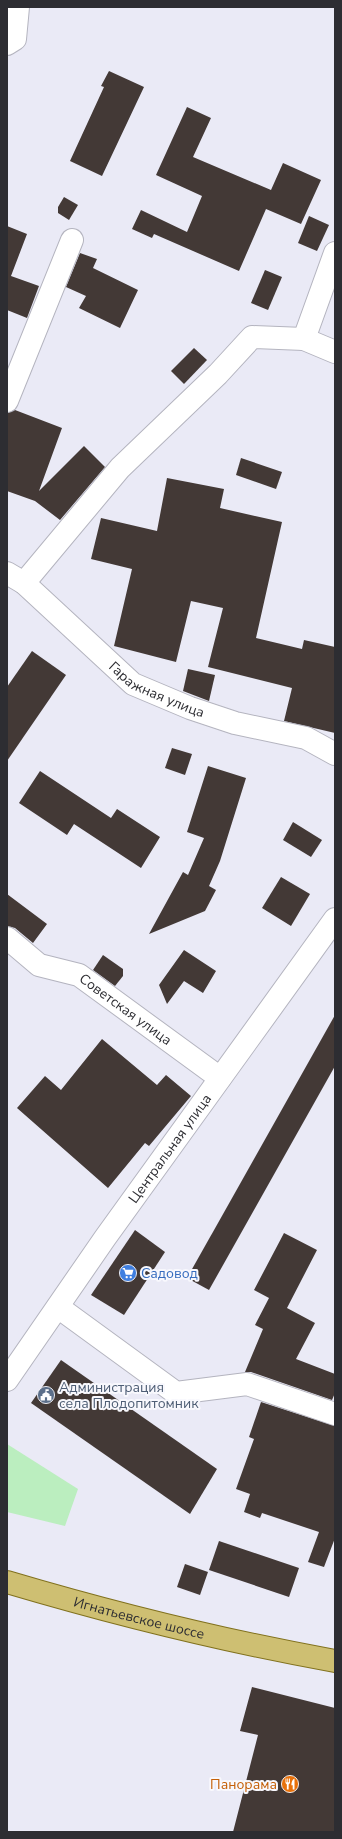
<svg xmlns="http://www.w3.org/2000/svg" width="342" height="1839" font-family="'Nunito Sans',sans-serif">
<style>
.green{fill:#bbeebf}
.building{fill:#433936}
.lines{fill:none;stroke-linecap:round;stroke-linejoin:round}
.minor-casing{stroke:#b4b4bf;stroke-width:24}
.major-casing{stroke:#81711e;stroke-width:24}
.minor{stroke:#fff;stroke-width:22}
.major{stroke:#cebf72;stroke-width:22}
.labels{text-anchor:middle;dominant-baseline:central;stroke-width:4;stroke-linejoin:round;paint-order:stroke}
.street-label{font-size:14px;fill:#2d2d32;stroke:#f8f8fd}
.shop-label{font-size:14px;fill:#366cbe;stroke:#f8f8fd;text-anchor:start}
.service-label{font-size:14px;fill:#4e5e75;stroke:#f8f8fd;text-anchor:start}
.food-label{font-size:14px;fill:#c56008;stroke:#f8f8fd;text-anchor:end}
</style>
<rect width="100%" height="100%" fill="#eaeaf6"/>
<polygon class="green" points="7,1444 78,1489 65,1526 7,1512"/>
<g class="building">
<polygon points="109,71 144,87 102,176 70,161 104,87 101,86"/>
<polygon points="187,107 211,118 193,157 271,190 283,163 321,180 301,224 266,209 239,271 154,234 152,238 132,229 141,210 187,232 202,196 156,175"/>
<polygon points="64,197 78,205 69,220 58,213 58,207"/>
<polygon points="309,216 329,225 317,251 298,243"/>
<polygon points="7,226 27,234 11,276 39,286 27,318 7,310"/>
<polygon points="80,253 97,259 93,268 138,290 120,328 79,308 86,296 66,287"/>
<polygon points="265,270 282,277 268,310 251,303"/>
<polygon points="194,348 207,360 184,384 171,371"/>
<polygon points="15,410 62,428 39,491 84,446 105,467 60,520 35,501 7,491 7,413"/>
<polygon points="241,458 282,472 276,489 236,475"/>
<polygon points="167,478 224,489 220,508 282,522 256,638 302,649 304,640 335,647 335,733 284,721 292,688 208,667 223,608 191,601 176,662 114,646 132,569 91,559 101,518 157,531"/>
<polygon points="32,651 66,675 7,761 7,687"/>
<polygon points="188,669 215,675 209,701 183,691"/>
<polygon points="172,748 192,754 185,775 165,768"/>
<polygon points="208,766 246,778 220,861 209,886 216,890 205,911 149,934 183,872 188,875 204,838 187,832"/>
<polygon points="40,771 111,818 117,809 160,837 141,868 74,824 67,835 19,803"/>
<polygon points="293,822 322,840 311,857 283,840"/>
<polygon points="281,877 310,894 291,926 262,908"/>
<polygon points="7,894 47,924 33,943 15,928 7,926"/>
<polygon points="184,950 216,971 203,993 184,981 167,1004 159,985"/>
<polygon points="103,955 123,969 123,976 115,986 93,970"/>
<polygon points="335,1015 335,1066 209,1290 187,1278"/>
<polygon points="102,1039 157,1085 166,1075 191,1096 149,1146 145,1143 108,1188 17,1108 45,1076 61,1090"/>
<polygon points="135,1230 165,1252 124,1315 91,1295"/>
<polygon points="284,1233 317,1250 287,1308 315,1323 296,1359 335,1374 335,1393 332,1400 251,1372 245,1372 263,1329 255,1325 269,1298 254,1290"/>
<polygon points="61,1360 217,1469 190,1514 31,1403"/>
<polygon points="261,1402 335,1426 335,1538 324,1567 308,1562 319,1532 262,1513 260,1518 244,1512 250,1494 236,1489 254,1439 249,1437"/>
<polygon points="219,1541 299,1568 289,1597 209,1570"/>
<polygon points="185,1564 208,1572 200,1595 177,1587"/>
<polygon points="252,1687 335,1708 335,1832 233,1832 258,1735 240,1731"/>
</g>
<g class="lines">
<g class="minor-casing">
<g id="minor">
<polyline points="7,44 15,39 18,7"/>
<polyline points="304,339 335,352"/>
<polyline points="7,401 72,240"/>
<path id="s1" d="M 7,573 L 24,583 L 133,684 L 190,708 L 235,723 L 306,738 L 335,754"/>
<polyline points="24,583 120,468 218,374 252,337 304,339 335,253"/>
<path id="s2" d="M 7,938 L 39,965 L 79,975 L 220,1078"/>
<polyline points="58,1307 176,1393 247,1384 335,1414"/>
<path id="s3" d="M 7,1380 L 105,1238 L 335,919"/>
</g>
</g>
<g class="major-casing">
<g id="major">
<path id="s4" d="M 7,1582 C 115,1614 224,1641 335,1661"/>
</g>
</g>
<use href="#minor" class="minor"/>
<use href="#major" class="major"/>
</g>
<defs>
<g id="supermarket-disc" transform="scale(0.9)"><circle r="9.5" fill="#3f7fe0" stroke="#f8f8fd"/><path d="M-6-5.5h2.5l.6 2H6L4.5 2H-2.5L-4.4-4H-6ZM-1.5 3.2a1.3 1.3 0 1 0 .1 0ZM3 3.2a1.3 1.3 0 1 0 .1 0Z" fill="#fff"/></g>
<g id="civic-disc" transform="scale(0.9)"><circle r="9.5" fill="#5c6f8a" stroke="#f8f8fd"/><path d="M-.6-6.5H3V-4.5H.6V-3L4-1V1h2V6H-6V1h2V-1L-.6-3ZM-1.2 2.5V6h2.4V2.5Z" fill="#fff"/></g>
<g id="restaurant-disc" transform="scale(0.9)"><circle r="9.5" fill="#e8710a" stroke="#f8f8fd"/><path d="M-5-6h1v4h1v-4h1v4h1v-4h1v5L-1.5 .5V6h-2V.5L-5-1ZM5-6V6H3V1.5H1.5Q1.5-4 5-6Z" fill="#fff"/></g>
</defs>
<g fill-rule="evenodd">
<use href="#supermarket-disc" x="128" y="1273"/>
<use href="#civic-disc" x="46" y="1395"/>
<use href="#restaurant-disc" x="290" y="1784"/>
</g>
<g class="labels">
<g class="street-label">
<text stroke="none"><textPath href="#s1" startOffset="192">Гаражная улица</textPath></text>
<text stroke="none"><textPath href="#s2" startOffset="141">Советская улица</textPath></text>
<text stroke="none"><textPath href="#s3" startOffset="283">Центральная улица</textPath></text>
<text stroke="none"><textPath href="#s4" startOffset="137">Игнатьевское шоссе</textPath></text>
</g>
<g class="shop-label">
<text x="141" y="1273">Садовод</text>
</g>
<g class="service-label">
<text x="59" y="1387">Администрация<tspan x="59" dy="16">села Плодопитомник</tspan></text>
</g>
<g class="food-label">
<text x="277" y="1784">Панорама</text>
</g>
</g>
<rect width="342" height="1839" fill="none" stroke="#2d2d32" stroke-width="16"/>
</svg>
